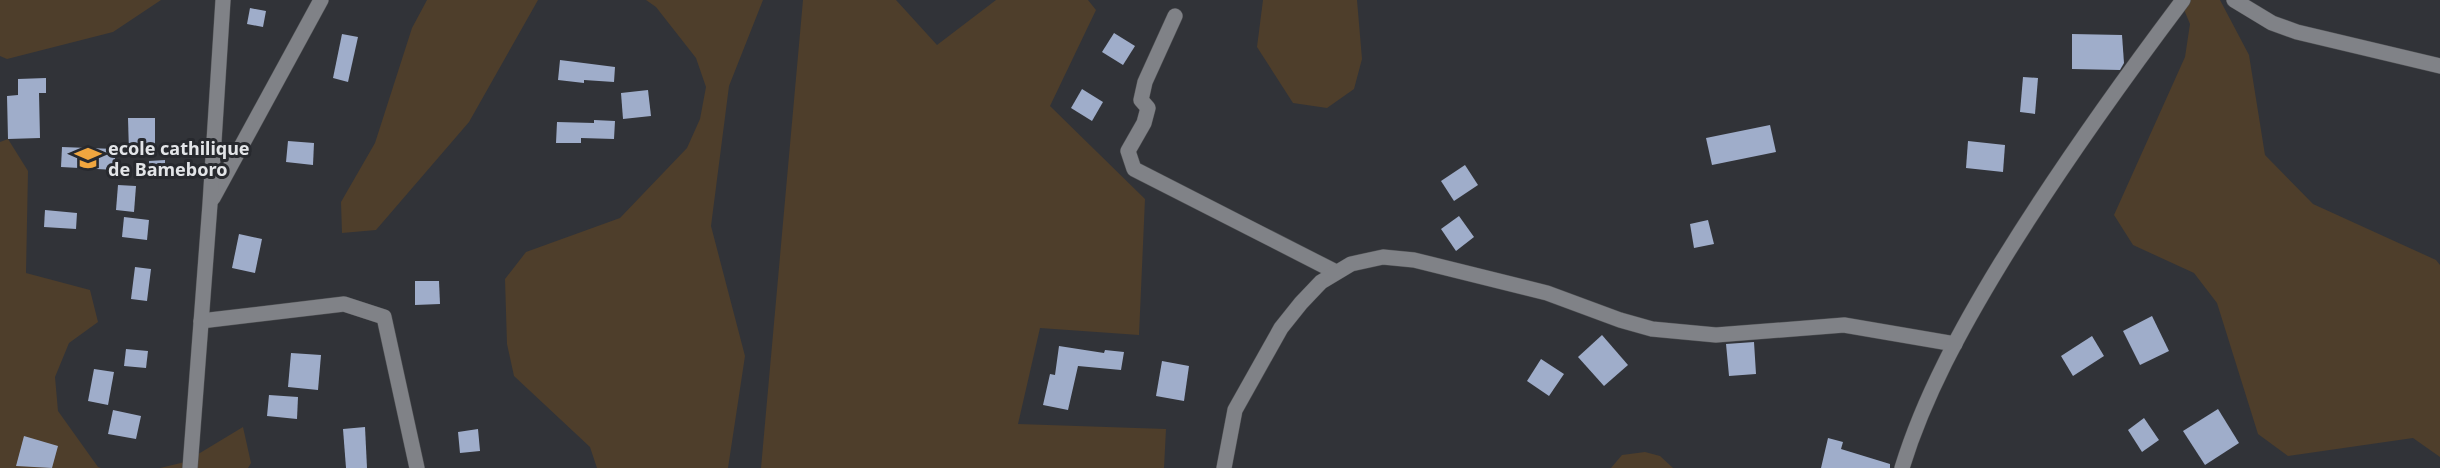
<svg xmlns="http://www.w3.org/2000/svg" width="2440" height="468" font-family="'Noto Sans',sans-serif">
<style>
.green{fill:#4e3e2b}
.building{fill:#9fadca}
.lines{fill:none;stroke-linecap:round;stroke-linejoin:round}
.minor-casing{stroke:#4e5053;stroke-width:16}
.minor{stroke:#808287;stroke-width:15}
.labels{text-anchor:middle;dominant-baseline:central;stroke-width:6;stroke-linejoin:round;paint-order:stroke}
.poi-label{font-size:18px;font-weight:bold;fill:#e3e5e8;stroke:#27292e;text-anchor:start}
</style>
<rect width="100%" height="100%" fill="#313338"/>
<g class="green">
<polygon points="0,0 161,0 113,32 7,59 0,56"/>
<polygon points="427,0 538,0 469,122 376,230 342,233 341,202 375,143 412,28"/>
<polygon points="646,0 763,0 729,86 711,226 745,356 728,468 597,468 590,447 514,376 507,344 505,279 526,252 620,218 687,148 700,119 706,87 696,58 656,7"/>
<polygon points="803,0 896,0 937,45 996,0 1088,0 1096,10 1050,106 1145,199 1139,335 1040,328 1018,424 1166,429 1164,468 761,468"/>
<polygon points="1263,0 1357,0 1362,59 1354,89 1327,108 1293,103 1257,47"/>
<polygon points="2180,0 2220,0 2249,55 2265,155 2313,204 2436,260 2440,265 2440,457 2413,438 2288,456 2258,434 2217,303 2194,273 2133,245 2114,215 2185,57 2190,24"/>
<polygon points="8,139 28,171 26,273 90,290 98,322 69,343 55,377 58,411 98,467 101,468 0,468 0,142"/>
<polygon points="243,427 251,463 248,468 160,468 185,462"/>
<polygon points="1645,452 1660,456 1673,468 1611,468 1622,455"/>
</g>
<g class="building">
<polygon points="250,8 266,11 263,27 247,24"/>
<polygon points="1114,33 1135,46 1123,65 1102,52"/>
<polygon points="342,34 358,37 348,82 333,78"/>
<polygon points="2072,34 2122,35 2124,63 2120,70 2072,69"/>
<polygon points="560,60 615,67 614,82 584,80 584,83 558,80"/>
<polygon points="2023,77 2038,78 2035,114 2020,112"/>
<polygon points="46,78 46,93 39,93 40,138 8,139 7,96 18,95 18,79"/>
<polygon points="1082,89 1103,102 1092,121 1071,108"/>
<polygon points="648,90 651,116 623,119 621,93"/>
<polygon points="128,118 155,118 155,153 129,153"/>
<polygon points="594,120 615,121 614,139 581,138 581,143 556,143 557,122 594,123"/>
<polygon points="1770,125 1776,152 1712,165 1706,138"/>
<polygon points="288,141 314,143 313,165 286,162"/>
<polygon points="1968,141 2005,145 2003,172 1966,168"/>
<polygon points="62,147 115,149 115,170 61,167"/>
<polygon points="165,160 165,175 149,176 149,161"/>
<polygon points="1465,165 1478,185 1454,201 1441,181"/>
<polygon points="118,185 136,186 134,212 116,210"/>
<polygon points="45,210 77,213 76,229 44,227"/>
<polygon points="1459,216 1474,237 1456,251 1441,229"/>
<polygon points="124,217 149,220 147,240 122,237"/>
<polygon points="1708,220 1714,244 1694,248 1690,224"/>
<polygon points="239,234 262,239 255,273 232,268"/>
<polygon points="135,267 151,269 147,301 131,299"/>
<polygon points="415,281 439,281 440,304 415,305"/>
<polygon points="2152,316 2169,351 2140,365 2123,331"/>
<polygon points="1602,335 1628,365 1604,386 1578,357"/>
<polygon points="2092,336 2104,356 2073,376 2061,356"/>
<polygon points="1754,342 1756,374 1729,376 1726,344"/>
<polygon points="1059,346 1104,353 1105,350 1124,352 1121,370 1078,366 1068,410 1043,405 1050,374 1055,375"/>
<polygon points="126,349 148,351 146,368 124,366"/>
<polygon points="291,353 321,355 318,390 288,387"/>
<polygon points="1541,359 1564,374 1549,396 1527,381"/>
<polygon points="1162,361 1189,366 1184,401 1156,396"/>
<polygon points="94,369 114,372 108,405 88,401"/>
<polygon points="269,395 298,397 297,419 267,416"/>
<polygon points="2218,409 2239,443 2205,465 2183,431"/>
<polygon points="113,410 141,416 136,439 108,434"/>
<polygon points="2144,418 2159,440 2142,452 2128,430"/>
<polygon points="365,427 367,468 346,468 343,429"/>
<polygon points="478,429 480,451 460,453 458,432"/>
<polygon points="24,436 58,446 52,468 16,466"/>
<polygon points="1828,438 1843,442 1841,449 1890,464 1890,468 1821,468"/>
</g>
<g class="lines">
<g class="minor-casing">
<g id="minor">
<polyline points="2234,0 2272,23 2297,32 2440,66"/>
<polyline points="1175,16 1145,82 1141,100 1148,108 1144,123 1128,151 1134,169 1336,272"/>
<polyline points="213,198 321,0"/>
<polyline points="201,321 344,304 384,317 417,468"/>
<polyline points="190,468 210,204 223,0"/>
<polyline points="1224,468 1235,410 1281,328 1301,303 1321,282 1351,264 1383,257 1414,260 1547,293 1620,320 1652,329 1716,335 1844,325 1955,344"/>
<path d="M 1902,468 C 1924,396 1962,327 2001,263 C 2057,172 2119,85 2183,0"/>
</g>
</g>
<use href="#minor" class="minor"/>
</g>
<defs>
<g id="school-bare" transform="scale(2.07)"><path d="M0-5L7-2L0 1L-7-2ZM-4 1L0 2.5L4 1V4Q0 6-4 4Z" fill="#f0a63f" stroke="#27292e" stroke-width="2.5" paint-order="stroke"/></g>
</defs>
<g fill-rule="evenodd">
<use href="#school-bare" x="88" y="158"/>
</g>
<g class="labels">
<g class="poi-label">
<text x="108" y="148">ecole cathilique<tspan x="108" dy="21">de Bameboro</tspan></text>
</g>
</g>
</svg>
